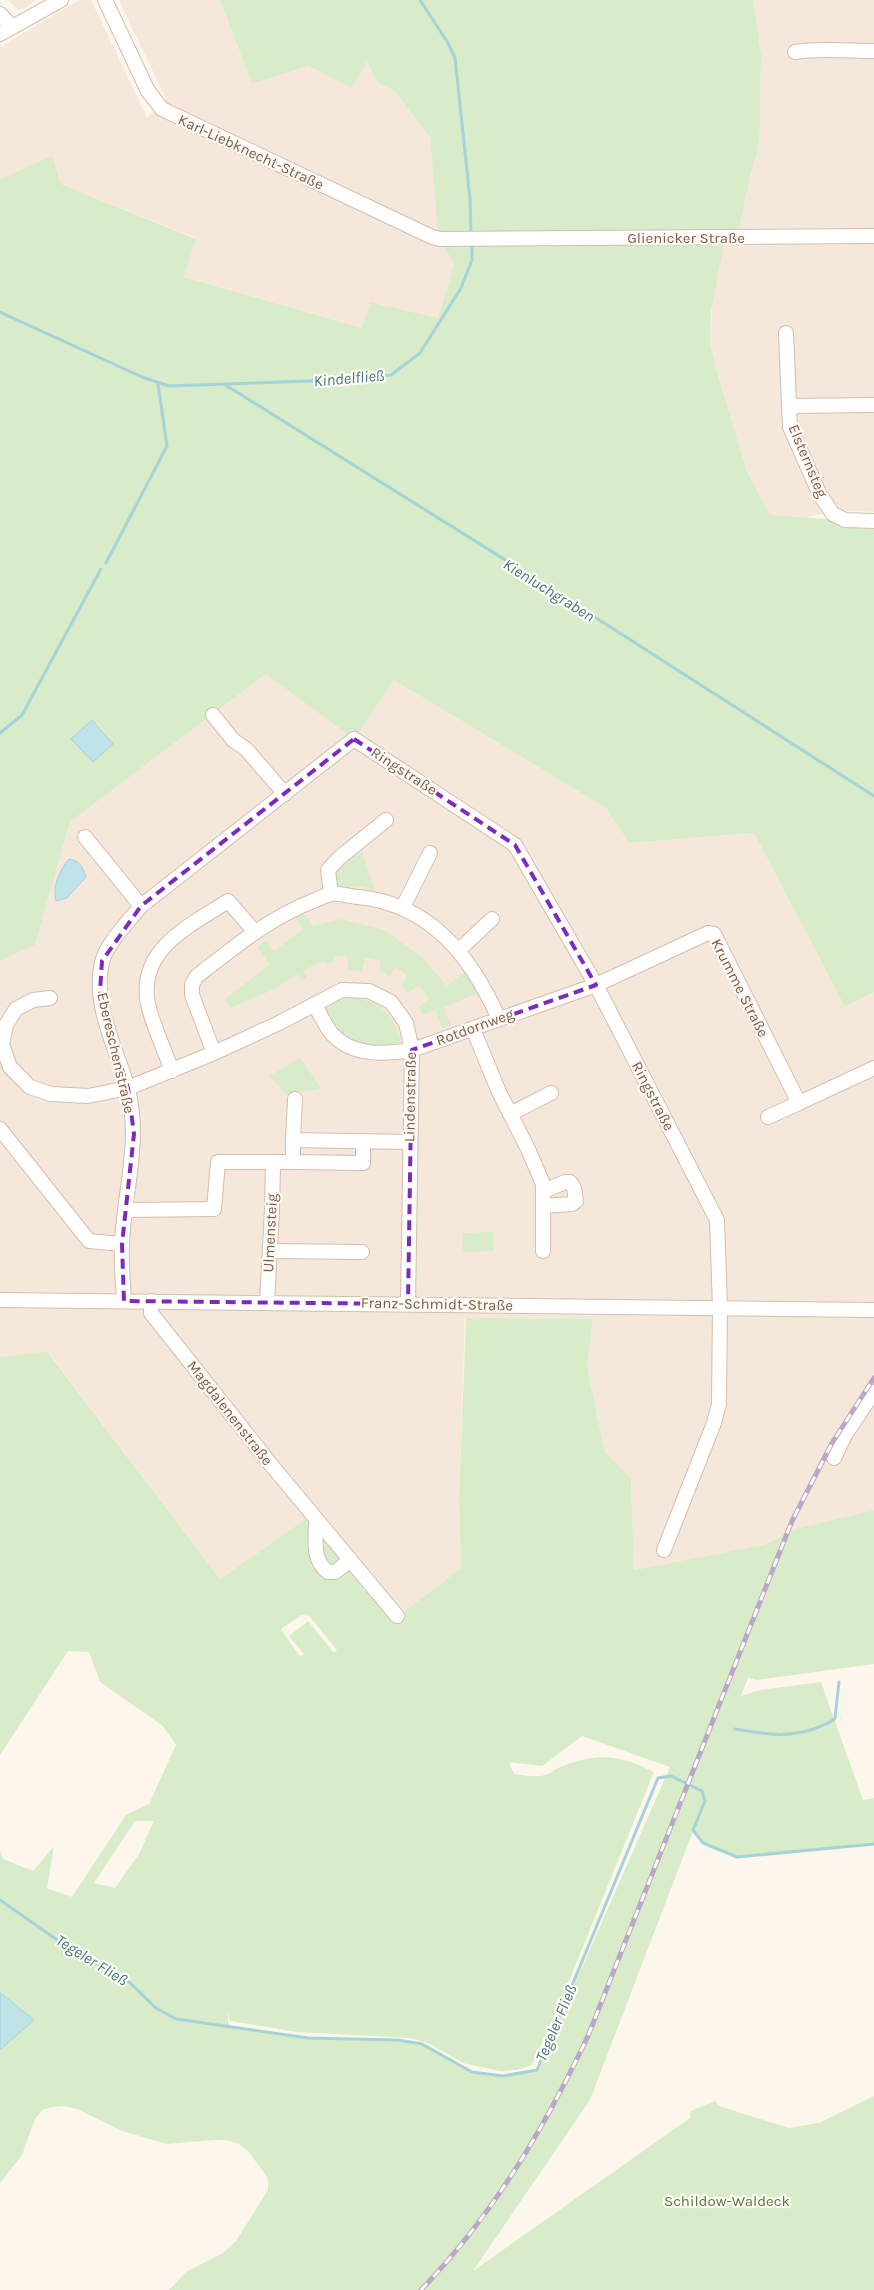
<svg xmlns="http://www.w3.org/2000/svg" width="874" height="2290" font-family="Karla,sans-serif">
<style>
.residential{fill:#f5e8da}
.green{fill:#d8ecc9;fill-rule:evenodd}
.water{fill:#bfe3e8;stroke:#a5d3da}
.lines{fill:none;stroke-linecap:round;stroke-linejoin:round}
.stream{stroke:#a5d3da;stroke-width:3}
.minor-casing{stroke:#d1beb0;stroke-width:16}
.minor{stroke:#fff;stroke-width:14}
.rail-casing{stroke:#b9a8c9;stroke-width:5}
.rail{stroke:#fffaf3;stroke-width:3;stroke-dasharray:9;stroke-linecap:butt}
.marked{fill:none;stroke:#7b2cbf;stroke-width:4;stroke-dasharray:10 6;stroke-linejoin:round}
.labels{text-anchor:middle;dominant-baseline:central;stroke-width:4.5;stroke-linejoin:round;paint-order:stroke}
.street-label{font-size:15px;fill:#7a5c4d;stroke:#fffaf3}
.park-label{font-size:15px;fill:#537a41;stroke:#fffaf3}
.water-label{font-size:16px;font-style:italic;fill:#437c86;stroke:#fffaf3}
</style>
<rect width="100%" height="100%" fill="#fdf6ec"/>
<g class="residential">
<polygon points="8,0 37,0 19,11"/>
<polygon points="79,0 91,0 147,118 166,99 119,0 220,0 252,84 308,66 351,87 367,62 378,83 395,91 430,138 438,236 454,264 438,318 370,302 363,328 184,277 196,238 61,184 52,157 0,179 0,47"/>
<polygon points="753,0 874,0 874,512 835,510 805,518 770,515 747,471 716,369 710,342 713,295 725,237 750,176 758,149 760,130 761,53"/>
<polygon points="266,674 354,738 394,680 606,808 629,843 754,833 845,1007 874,992 874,1510 799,1528 766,1544 634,1570 631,1478 605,1452 587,1367 593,1319 465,1318 459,1498 461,1568 395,1620 310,1516 220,1579 48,1351 0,1357 0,961 35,945 70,822"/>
</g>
<g class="green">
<polygon points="220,0 753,0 761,53 760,130 758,149 750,176 737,237 725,237 711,313 710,342 716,369 747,471 770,515 827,519 845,524 874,526 874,992 845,1007 754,833 629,843 606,808 394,680 354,739 266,674 70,822 35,945 0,961 0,179 52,156 61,184 196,239 184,277 362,328 370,302 438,318 454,264 438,236 430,138 395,91 378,83 367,62 352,88 308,66 252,84"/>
<polygon points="362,851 375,890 363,887 337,888 333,874"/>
<polygon points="303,911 305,918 309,918 312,926 341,919 384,930 422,957 447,986 469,968 485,990 444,1007 451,1025 442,1028 436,1010 422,1015 419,1007 429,999 419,985 408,993 402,985 407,975 395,967 390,976 379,970 380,961 365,958 362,971 349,970 347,955 334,957 334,962 326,964 324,961 304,970 307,977 302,981 297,974 275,989 230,1008 225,999 270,964 257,947 266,941 274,951 303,929 294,916"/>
<path d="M 344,998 C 379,998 393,1012 402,1046 C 356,1046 347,1048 324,1006 Z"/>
<polygon points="300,1058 321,1088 287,1095 269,1076"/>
<polygon points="493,1232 494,1251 463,1252 463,1233"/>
<path d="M 466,1318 L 593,1319 L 587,1367 L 605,1452 L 631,1478 L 634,1570 L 766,1544 L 799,1528 L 874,1510 L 874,1664 L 757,1680 L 748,1678 L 741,1696 L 760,1690 L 821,1682 L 863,1800 L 874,1798 L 874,1844 L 737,1857 L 703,1843 L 693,1831 L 590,2100 L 473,2271 L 690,2118 L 691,2111 L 715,2101 L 719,2106 L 789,2128 L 819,2123 L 874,2096 L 874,2290 L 169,2290 L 186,2272 L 223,2253 L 236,2241 L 268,2190 L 268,2178 L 248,2151 L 239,2144 L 227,2140 L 214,2140 L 167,2144 L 122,2131 L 77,2109 L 64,2106 L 52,2107 L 42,2110 L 35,2119 L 22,2155 L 0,2183 L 0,2050 L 34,2020 L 0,1991 L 0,1850 L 3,1859 L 33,1871 L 54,1846 L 47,1888 L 72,1897 L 126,1815 L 149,1804 L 176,1745 L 163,1726 L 100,1682 L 89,1652 L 68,1651 L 0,1755 L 0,1357 L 47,1351 L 220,1579 L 310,1516 C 311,1534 318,1570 337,1578 L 352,1569 L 395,1619 L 461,1568 L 459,1498 ZM 302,1615 L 309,1616 L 337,1650 L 334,1653 L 308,1621 L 289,1636 L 304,1654 L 300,1657 L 281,1629 ZM 582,1736 L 670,1767 L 537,2070 L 503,2076 L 472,2072 L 422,2044 L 398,2040 L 308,2038 L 229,2026 L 227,2011 L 230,2021 L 297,2032 L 410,2038 L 430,2044 L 463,2063 L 500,2071 L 517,2070 L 532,2065 L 562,1998 L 654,1772 C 619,1754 595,1752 558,1768 C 554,1770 550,1774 545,1775 C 536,1778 523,1775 514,1774 L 509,1762 L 542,1766 ZM 135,1821 L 154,1821 L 139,1854 L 115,1888 L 94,1883 Z"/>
<path d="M 321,1531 C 329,1540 344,1553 340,1566 L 324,1565 Z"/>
</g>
<g class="water">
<polygon points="92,720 113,744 93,762 71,739"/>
<path d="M 69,859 C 81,861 82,867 86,877 L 67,898 L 56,901 C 52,887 60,869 69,859 Z"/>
<polygon points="0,1992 34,2020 0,2050"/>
</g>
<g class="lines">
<g class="stream">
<polyline points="420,0 448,43 455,58 470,199 471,234"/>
<polyline points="0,312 142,377 169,386 365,379 391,375 420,353 461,288 472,260 472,243"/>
<polyline points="224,384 523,571 874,796"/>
<polyline points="106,563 167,446 158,384"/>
<polyline points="0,733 22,715 101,569"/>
<path d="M 735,1729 C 766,1734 788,1739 819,1727 C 825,1724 831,1723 835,1718 L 839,1682"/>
<polyline points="0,1900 73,1951 129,1982 156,2008 176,2019 308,2038 398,2040 422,2044 472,2072 503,2076 537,2070 658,1778 671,1776 702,1791 705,1801 693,1830 703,1843 737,1857 874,1844"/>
</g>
<g class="minor-casing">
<g id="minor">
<polyline points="105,0 148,91 162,109 432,237 440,239 874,236"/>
<polyline points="0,14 12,27"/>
<polyline points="0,34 61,0"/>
<path d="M 795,52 C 818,48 850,51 874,51"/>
<polyline points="786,333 790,427 820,495 833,514 845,520 874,521"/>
<polyline points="789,406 874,405"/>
<polyline points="213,715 233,740 246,749 285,794"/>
<polyline points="85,837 141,906"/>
<polyline points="331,894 328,870 339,858 386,820"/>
<polyline points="403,907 430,853"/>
<polyline points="458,951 492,919"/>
<polyline points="50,998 33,1000 16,1009 6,1025 2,1044 10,1067 30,1087 51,1094 88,1096 128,1088 214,1053 279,1023 342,990 369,991 391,1002 406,1023 412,1050 408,1304"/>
<path d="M 314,1004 C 320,1013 325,1026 332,1034 C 353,1057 384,1054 412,1050 L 596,985 L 708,933 L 714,934 L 799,1103 L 874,1068"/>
<polyline points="473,1029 499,1092 528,1149 543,1184 543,1251"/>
<path d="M 214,1053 L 192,995 L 192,985 L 196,977 C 233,948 269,918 313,901 C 319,899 325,895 331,894 C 339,893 349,896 358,897 C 430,904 471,956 499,1019"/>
<path d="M 172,1071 C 165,1050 149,1018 147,998 C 141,947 193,924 228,901 L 255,932"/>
<polyline points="510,1114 551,1093"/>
<polyline points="768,1117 799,1103"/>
<polyline points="0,1129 89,1241 122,1244"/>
<polyline points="293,1140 295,1099"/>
<polyline points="363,1141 363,1163 293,1162 293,1140 410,1142"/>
<polyline points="544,1191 565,1182 570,1182 574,1188 576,1201 572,1204 544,1206"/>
<polyline points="127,1210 214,1209 218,1162 293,1162"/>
<polyline points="271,1251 362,1252"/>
<polyline points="0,1300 874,1310"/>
<path d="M 124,1301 C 123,1282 121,1263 122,1244 C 124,1191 142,1139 127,1086 C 116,1047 92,1004 102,962 C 107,943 129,921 141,906 L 354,739 L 515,845 L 596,985 L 717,1220 L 720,1307 L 719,1404 L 714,1423 L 664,1550"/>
<polyline points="151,1301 151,1313 273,1467 397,1616"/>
<polyline points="267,1303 272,1210 273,1164"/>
<polyline points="834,1458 845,1435 874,1392"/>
<path d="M 318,1522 L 316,1525 C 315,1542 313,1561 328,1572 L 335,1572 L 349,1561"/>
</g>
</g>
<use href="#minor" class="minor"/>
<g class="rail-casing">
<path id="rail" d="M 421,2290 C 493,2215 544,2129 588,2036 L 792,1521 L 832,1443 L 874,1378"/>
</g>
<use href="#rail" class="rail"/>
</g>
<path class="marked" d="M 354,739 L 515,845 L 596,985 L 412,1050 L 408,1304 L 124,1301 L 122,1244 L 134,1134 L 128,1088 L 103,1010 L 100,992 L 102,961 L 141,906 Z"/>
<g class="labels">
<g class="street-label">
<text transform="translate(251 152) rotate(25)">Karl-Liebknecht-Straße</text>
<text x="686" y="238">Glienicker Straße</text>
<text transform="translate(808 461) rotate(67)">Elsternsteg</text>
<text transform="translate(404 771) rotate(33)">Ringstraße</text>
<text transform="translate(740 988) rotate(63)">Krumme Straße</text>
<text transform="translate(475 1027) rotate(-20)">Rotdornweg</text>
<text transform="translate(116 1053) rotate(77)">Ebereschenstraße</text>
<text transform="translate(653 1096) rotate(63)">Ringstraße</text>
<text transform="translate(410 1097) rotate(-89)">Lindenstraße</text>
<text transform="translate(270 1233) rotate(-87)">Ulmensteig</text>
<text transform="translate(437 1304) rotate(1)">Franz-Schmidt-Straße</text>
<text transform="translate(230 1413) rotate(52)">Magdalenenstraße</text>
</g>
<g class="park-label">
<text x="727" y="2201">Schildow-Waldeck</text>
</g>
<g class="water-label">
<text transform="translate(349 378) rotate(-5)">Kindelfließ</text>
<text transform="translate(549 590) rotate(32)">Kienluchgraben</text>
<text transform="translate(92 1960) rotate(32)">Tegeler Fließ</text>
<text transform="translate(556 2023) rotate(-67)">Tegeler Fließ</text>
</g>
</g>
</svg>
